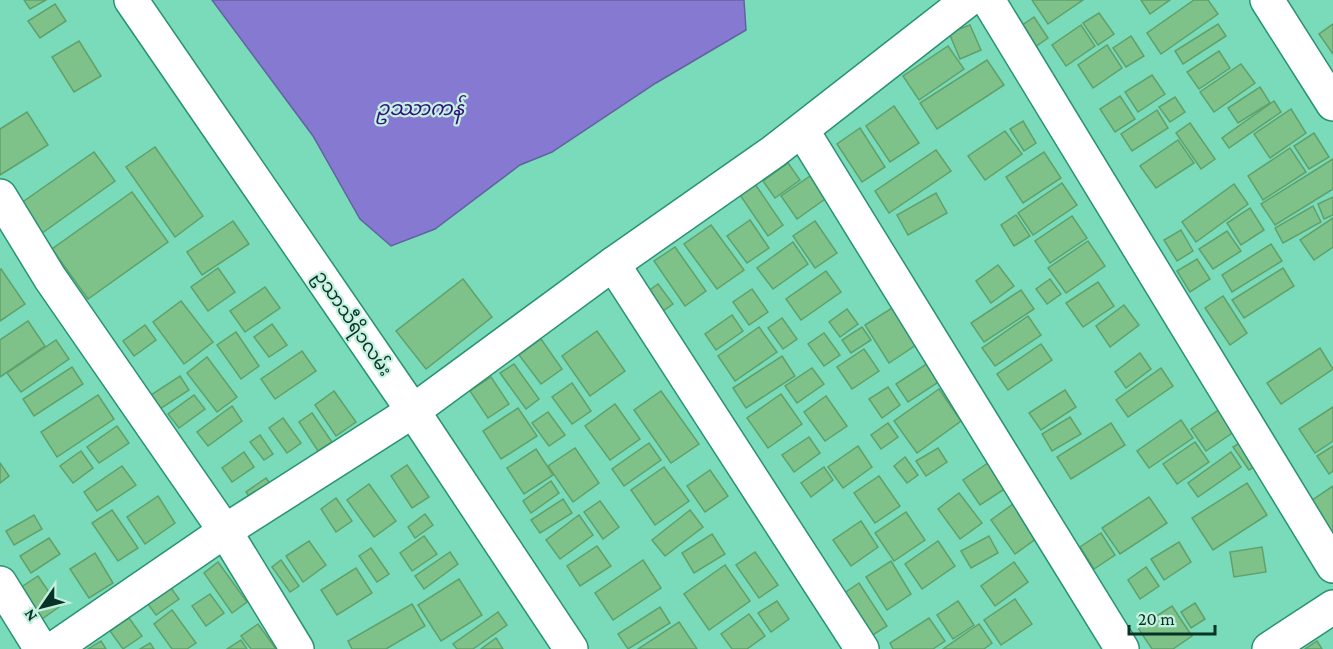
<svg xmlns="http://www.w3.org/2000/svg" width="1333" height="649" font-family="'Crimson Pro','Noto Sans Myanmar',serif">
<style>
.water{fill:#8679d2;stroke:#60649e;stroke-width:1.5}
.building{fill:#7ec28a;stroke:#5fa16b;stroke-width:1.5}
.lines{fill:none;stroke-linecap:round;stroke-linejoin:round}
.minor-casing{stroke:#289273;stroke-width:36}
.minor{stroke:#fff;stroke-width:33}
.labels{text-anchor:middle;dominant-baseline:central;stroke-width:4.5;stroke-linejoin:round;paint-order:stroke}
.street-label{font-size:18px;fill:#063326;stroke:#c4f1df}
.water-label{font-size:20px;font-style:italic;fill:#350f7b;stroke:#c4f1df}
</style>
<rect width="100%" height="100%" fill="#79dbb9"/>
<polygon class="water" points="212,0 744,0 746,30 656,83 552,152 520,165 435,229 391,246 360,219 313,136"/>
<g class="building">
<polygon points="24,0 46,0 30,9"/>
<polygon points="1032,0 1083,0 1048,24"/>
<polygon points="1141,0 1170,0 1150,14"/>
<polygon points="1194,0 1208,0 1218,14 1161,54 1147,33"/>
<polygon points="55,4 66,21 40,38 28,21"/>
<polygon points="1099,13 1114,34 1098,45 1083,23"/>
<polygon points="1034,17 1048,38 1035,47 1021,26"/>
<polygon points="1218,24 1226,36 1183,64 1175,51"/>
<polygon points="1333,24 1333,54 1319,34"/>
<polygon points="970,25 981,50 960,59 949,33"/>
<polygon points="1081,25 1095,46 1066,66 1052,45"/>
<polygon points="1131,36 1144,56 1126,67 1113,48"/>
<polygon points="79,41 101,76 74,92 52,57"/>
<polygon points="1107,45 1122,68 1093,88 1078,65"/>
<polygon points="948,46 964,69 919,100 903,76"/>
<polygon points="1219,51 1230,68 1199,89 1187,72"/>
<polygon points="987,60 1004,85 937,129 920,103"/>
<polygon points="1241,64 1255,83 1214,112 1200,92"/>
<polygon points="1152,75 1165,94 1138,112 1125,92"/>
<polygon points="1260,87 1270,103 1238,123 1228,108"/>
<polygon points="1120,96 1135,119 1115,132 1100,109"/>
<polygon points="1175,97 1185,112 1170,122 1159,107"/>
<polygon points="1274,101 1281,112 1229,148 1222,138"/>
<polygon points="894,106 919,143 890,162 866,126"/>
<polygon points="1291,109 1306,133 1270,158 1254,134"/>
<polygon points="1157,110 1168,128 1132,151 1121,134"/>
<polygon points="27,112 48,145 0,175 0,129"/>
<polygon points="1023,121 1036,143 1024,151 1010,129"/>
<polygon points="1190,123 1215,159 1201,169 1176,133"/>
<polygon points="860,128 885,167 862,182 837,144"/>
<polygon points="1005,131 1022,154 985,180 968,156"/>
<polygon points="1314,133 1329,157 1309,169 1294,146"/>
<polygon points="1178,140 1194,163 1156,188 1140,166"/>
<polygon points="155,147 203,216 175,237 126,167"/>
<polygon points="1290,148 1306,172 1263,200 1248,176"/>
<polygon points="936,150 951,171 889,213 875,191"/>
<polygon points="94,152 115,181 38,236 17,206"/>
<polygon points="1044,152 1061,178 1023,203 1006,177"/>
<polygon points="1333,159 1333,189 1275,225 1261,204"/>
<polygon points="788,163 800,180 775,198 763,181"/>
<polygon points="816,172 832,194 797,219 781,196"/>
<polygon points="1062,183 1077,205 1033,235 1018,213"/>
<polygon points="755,184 783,225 768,236 740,195"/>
<polygon points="1234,184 1248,204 1196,242 1182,222"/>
<polygon points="132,192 168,242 88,299 52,249"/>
<polygon points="936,193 947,213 908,235 897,215"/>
<polygon points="1333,197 1333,215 1324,219 1318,204"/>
<polygon points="1313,206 1321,222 1283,243 1275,228"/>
<polygon points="1250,208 1264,230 1241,245 1227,223"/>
<polygon points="1016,215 1030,236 1014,246 1001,225"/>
<polygon points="1072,216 1087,238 1050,263 1035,241"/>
<polygon points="1333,218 1333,247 1314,260 1300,240"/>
<polygon points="750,220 769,248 747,263 727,236"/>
<polygon points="233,221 249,244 202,275 187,252"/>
<polygon points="815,221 837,253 815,268 793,236"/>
<polygon points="711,225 744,270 717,289 684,244"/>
<polygon points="1181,230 1193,251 1177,261 1164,240"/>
<polygon points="1227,231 1241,251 1213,269 1199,249"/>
<polygon points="1088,241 1105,266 1066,293 1048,268"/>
<polygon points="793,242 808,264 773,289 757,268"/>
<polygon points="1271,244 1282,261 1232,292 1222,275"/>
<polygon points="675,247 706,291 685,306 654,261"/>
<polygon points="1197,259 1210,279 1190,292 1177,271"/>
<polygon points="998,265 1014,286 991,303 976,281"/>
<polygon points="218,268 235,292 208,311 191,287"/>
<polygon points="1283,268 1294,286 1244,318 1232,300"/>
<polygon points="1,269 25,304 0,321 0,270"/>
<polygon points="826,271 841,292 801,320 786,299"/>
<polygon points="463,279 492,317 426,369 396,331"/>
<polygon points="1050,279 1061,294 1047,304 1036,289"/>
<polygon points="1098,282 1114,306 1083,327 1066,303"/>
<polygon points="658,284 673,304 657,315 643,295"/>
<polygon points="265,287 280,308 245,332 230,311"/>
<polygon points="752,289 768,312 749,325 733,302"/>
<polygon points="1021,290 1034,309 984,342 971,323"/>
<polygon points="1223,296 1247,333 1230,345 1205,308"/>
<polygon points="181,301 213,342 184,364 153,322"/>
<polygon points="1124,305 1139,325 1110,347 1096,326"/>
<polygon points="892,308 916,345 889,363 865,325"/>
<polygon points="847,309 858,324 840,337 829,322"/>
<polygon points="732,315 743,331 716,350 705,334"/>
<polygon points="1028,316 1041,335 995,366 982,348"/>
<polygon points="782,318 797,339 783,349 768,328"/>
<polygon points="28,321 45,346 0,377 0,340"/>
<polygon points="272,324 287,345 269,357 254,337"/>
<polygon points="145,325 156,340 134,356 123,341"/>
<polygon points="759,327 777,352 735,381 718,356"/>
<polygon points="862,327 871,340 851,353 842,340"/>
<polygon points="597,331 625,371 590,396 562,356"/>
<polygon points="236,332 259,366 241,379 217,345"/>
<polygon points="824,333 840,355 824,366 808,344"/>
<polygon points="541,339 562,369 541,384 519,355"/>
<polygon points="56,340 69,359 21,392 7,373"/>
<polygon points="1041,344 1052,360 1008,390 997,374"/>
<polygon points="1320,348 1333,369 1281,404 1267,383"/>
<polygon points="864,349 879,371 852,389 837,367"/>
<polygon points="302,351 316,371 275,399 261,379"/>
<polygon points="1140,353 1151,369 1126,388 1115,372"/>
<polygon points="782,356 795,376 746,408 733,388"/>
<polygon points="207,357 237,397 217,412 187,373"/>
<polygon points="931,361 943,379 908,402 896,384"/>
<polygon points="514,364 539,399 526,409 500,373"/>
<polygon points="72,367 83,384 34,416 23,399"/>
<polygon points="812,368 824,384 797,403 785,386"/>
<polygon points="1161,368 1173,386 1128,417 1116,400"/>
<polygon points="180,376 189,390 160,409 151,395"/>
<polygon points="491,377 509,404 488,418 470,391"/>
<polygon points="572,383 591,411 572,424 552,397"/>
<polygon points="888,387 900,405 882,418 869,399"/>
<polygon points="939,389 961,421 917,453 894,421"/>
<polygon points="1065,390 1076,407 1041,430 1029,413"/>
<polygon points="334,391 356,422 336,436 315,405"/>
<polygon points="661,391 699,444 671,463 634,410"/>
<polygon points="781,394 802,424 768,448 747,418"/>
<polygon points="98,395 114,419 57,457 41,432"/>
<polygon points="194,395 205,409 179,428 168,414"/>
<polygon points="826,396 847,426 825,441 804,412"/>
<polygon points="615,404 640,439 610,460 585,426"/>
<polygon points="232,406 242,421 208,446 197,432"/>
<polygon points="1333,407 1333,441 1315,453 1299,429"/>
<polygon points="518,408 537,436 501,459 483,431"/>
<polygon points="1220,409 1235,431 1206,451 1191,429"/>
<polygon points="548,412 565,435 549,446 532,423"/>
<polygon points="312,413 332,442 318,451 299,422"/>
<polygon points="1070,417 1081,434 1052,451 1042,434"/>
<polygon points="283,418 301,443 287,453 269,428"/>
<polygon points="1181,420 1193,438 1149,468 1137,451"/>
<polygon points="888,423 898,437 881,449 871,435"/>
<polygon points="1111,423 1125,445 1071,479 1057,457"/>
<polygon points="117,426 129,443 99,463 87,447"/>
<polygon points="260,435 273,454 264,460 250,442"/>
<polygon points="809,437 820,453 794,472 782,455"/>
<polygon points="1243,441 1259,464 1249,470 1233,447"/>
<polygon points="1195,442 1209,462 1177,484 1163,464"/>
<polygon points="649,443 661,460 624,486 612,469"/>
<polygon points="858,446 872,467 843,488 828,467"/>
<polygon points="1333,446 1333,471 1329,474 1317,456"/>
<polygon points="575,448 599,483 573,502 548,466"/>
<polygon points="938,448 947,462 926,476 916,461"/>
<polygon points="536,449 553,475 524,494 507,468"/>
<polygon points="81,451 93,468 73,483 60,466"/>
<polygon points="244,452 254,467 232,482 222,468"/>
<polygon points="1231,452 1241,467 1198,497 1188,483"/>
<polygon points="905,457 918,475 907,483 894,466"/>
<polygon points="0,463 9,476 0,483"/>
<polygon points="988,463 1006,488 980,505 963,480"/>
<polygon points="407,465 429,497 412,508 391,476"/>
<polygon points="122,466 136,485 97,511 84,492"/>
<polygon points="664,467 689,501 655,525 631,490"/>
<polygon points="824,467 833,480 811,497 801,483"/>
<polygon points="710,470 728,496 705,512 687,486"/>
<polygon points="879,476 900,506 875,523 854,493"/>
<polygon points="266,478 275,490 255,504 246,492"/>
<polygon points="551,481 559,493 531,513 523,501"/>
<polygon points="1247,483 1267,515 1213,550 1192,518"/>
<polygon points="369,484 396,521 374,537 347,500"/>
<polygon points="1333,486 1333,533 1311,501"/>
<polygon points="959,493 982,523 960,539 938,509"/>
<polygon points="158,496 175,523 145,544 127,517"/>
<polygon points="1149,497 1167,523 1120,554 1102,528"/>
<polygon points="336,498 352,521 336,532 321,509"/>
<polygon points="563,499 572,513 540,533 531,520"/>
<polygon points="600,501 619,527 603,539 584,512"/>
<polygon points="1013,504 1037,538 1015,554 991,520"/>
<polygon points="112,510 138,548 118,561 92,523"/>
<polygon points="690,510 703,527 665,556 652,540"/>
<polygon points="906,512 925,540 894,561 875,533"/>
<polygon points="425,514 433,525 415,538 408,527"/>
<polygon points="34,515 42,529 14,545 6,531"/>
<polygon points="579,515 593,535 560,559 546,540"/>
<polygon points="861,521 878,547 851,566 833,540"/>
<polygon points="1101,533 1115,555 1094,569 1080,547"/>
<polygon points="712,534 725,554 694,573 682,553"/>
<polygon points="424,536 437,554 412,571 400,553"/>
<polygon points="989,536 998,553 971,568 961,551"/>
<polygon points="49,538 60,554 31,573 20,556"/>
<polygon points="309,541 326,565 303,582 286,556"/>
<polygon points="938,541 955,566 922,589 905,564"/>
<polygon points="1179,542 1191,562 1164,580 1151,559"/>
<polygon points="597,546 611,566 580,586 567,566"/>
<polygon points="1262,547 1266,572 1234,577 1230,552"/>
<polygon points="371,548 389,574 377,582 359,556"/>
<polygon points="450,552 458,564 424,589 415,576"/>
<polygon points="755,552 778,585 759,598 736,565"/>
<polygon points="95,553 113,583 89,598 70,569"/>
<polygon points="281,560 299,586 290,592 272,567"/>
<polygon points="643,560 661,588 613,620 595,593"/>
<polygon points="891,561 911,594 887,610 866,577"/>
<polygon points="218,562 247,602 232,613 204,573"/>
<polygon points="1014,562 1028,582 995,606 981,586"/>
<polygon points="725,565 750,601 709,630 684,594"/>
<polygon points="1146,567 1159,586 1140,599 1128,580"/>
<polygon points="356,568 372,593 337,615 321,590"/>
<polygon points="38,576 59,607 39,621 17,590"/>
<polygon points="459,579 482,615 441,641 418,605"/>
<polygon points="859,583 887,626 871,636 843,594"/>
<polygon points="168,584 179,599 156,615 145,600"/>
<polygon points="210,594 224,613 206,626 192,606"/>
<polygon points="1015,599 1032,624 1001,645 984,620"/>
<polygon points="777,601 789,619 771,632 758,613"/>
<polygon points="958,601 974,625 953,639 937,615"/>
<polygon points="1195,603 1205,619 1191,628 1181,612"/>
<polygon points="412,604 425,626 386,649 352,649 348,641"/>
<polygon points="1172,606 1192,636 1173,649 1152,649 1138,628"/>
<polygon points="660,607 670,623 628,649 618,634"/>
<polygon points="172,610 196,643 187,649 172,649 154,624"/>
<polygon points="498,612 507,625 473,649 457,649 453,644"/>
<polygon points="749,614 765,636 747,649 732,649 721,634"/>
<polygon points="129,618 142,636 123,649 110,631"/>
<polygon points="929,618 945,641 933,649 893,649 890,643"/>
<polygon points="679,622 697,649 638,649"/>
<polygon points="258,624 276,649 251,649 241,636"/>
<polygon points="979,624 992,643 984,649 943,649"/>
<polygon points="496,638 503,649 481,649"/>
<polygon points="241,640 247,649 227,649"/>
<polygon points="101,641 106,649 88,649"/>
<polygon points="1317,641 1322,649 1305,649"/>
<polygon points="150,643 154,649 140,649"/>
</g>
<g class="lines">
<g class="minor-casing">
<g id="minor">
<polyline points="131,0 413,411 571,649"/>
<polyline points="988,0 1333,566"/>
<polyline points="1267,0 1333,104"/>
<polyline points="802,130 1122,649"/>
<polyline points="0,196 50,278 225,531 297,649"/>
<polyline points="613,264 862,649"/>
<polyline points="0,583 41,649"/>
<polyline points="53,649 225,531 413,411 613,264 773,152 968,0"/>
<polyline points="1269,649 1333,607"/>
</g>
</g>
<use href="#minor" class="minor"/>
</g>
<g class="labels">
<g class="street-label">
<text transform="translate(353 323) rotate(56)">ဥသာသီရိ၁လမ်း</text>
</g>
<g class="water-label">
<text x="420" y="108">ဥဿာကန်</text>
</g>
</g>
<g transform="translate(42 607) rotate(235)" stroke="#c4f1df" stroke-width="4.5" paint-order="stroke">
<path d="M0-4.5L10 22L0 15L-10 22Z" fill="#063326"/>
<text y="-9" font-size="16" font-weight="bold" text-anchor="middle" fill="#063326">N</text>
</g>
<path d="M1129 625v9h86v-9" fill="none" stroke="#063326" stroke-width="3"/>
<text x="1138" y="625" font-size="18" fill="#063326" stroke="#c4f1df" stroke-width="4.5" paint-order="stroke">20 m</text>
</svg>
